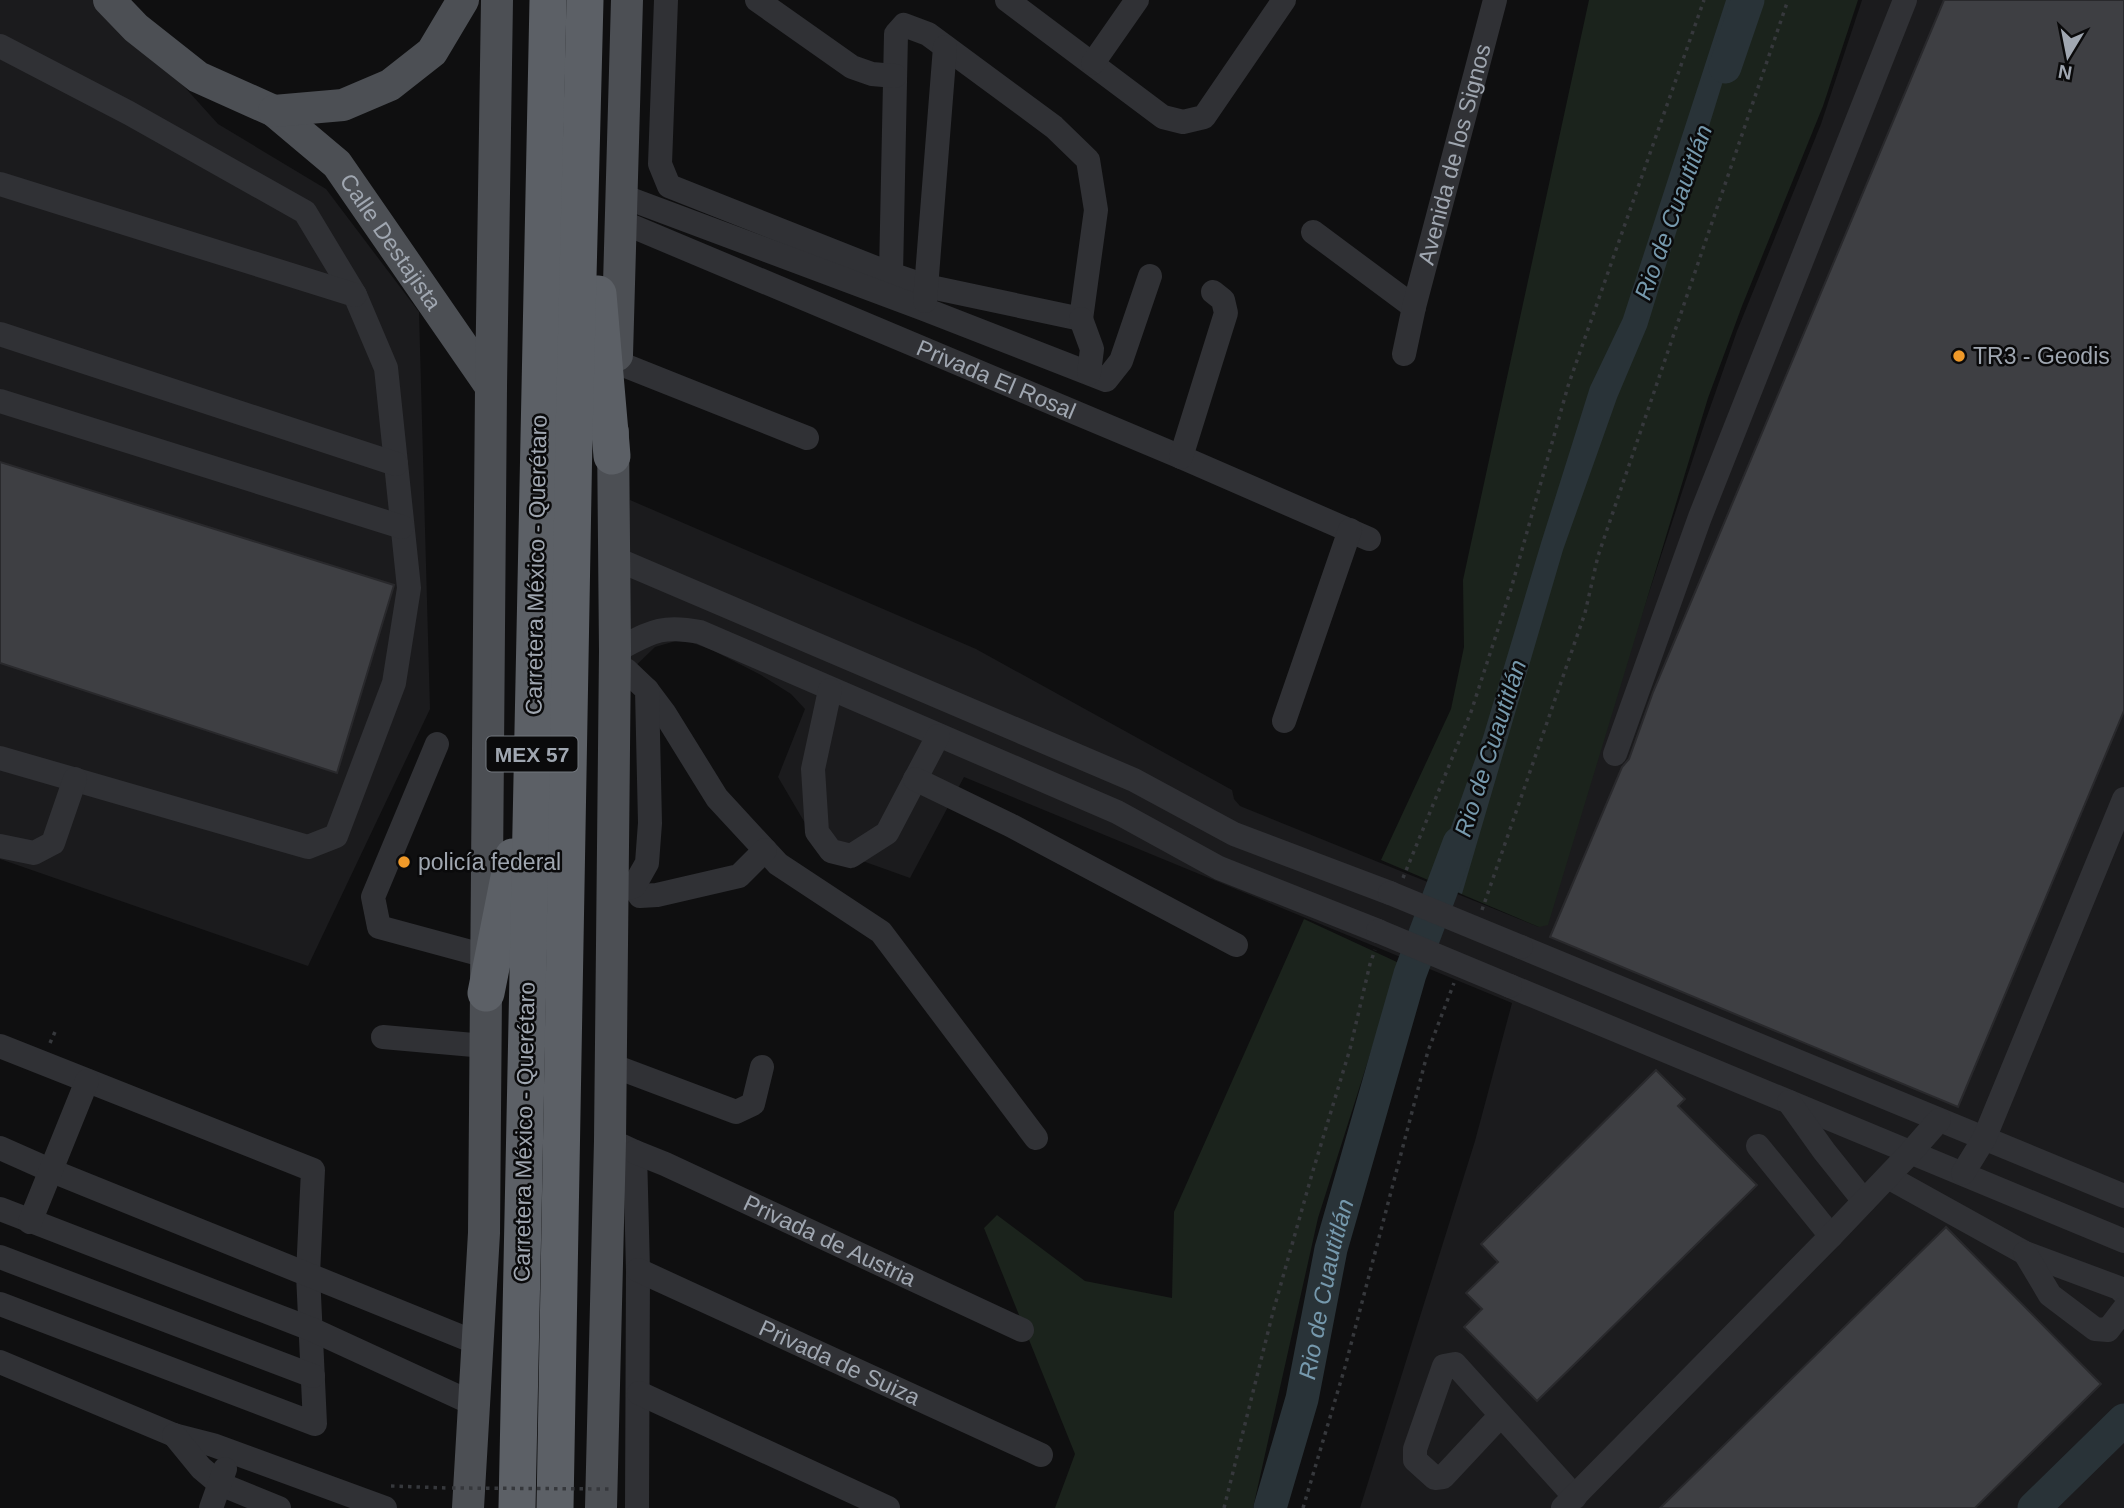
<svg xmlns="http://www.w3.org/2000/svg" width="2124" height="1508" font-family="Arial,sans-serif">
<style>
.built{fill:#1b1b1d}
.green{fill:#1b231c}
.water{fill:#293338}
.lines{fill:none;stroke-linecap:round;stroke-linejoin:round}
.river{stroke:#293338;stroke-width:33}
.building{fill:#3e3f43;stroke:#29292c;stroke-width:2}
.path{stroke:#36383c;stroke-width:3.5;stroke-dasharray:3.5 5;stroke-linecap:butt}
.minor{stroke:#303135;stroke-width:24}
.major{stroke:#4c4f54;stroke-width:32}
.highway{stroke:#5c6066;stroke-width:37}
.path-bridge{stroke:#36383c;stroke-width:3.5;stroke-dasharray:3.5 5;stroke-linecap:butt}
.minor-bridge{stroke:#303135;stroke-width:24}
.poi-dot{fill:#ef9929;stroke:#0a0a0b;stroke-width:2.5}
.labels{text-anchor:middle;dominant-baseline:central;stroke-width:5;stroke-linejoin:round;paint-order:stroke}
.shield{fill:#0a0a0b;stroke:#73787f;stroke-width:2}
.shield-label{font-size:21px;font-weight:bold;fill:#a0a7b1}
.street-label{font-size:23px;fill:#a0a7b1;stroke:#0a0a0b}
.poi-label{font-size:23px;fill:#a0a7b1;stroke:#0a0a0b;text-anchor:start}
.water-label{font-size:24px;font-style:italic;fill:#7699ad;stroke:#0a0a0b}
</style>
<rect width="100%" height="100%" fill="#0f0f10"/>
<g class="built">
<polygon points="0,0 106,0 218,124 326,189 419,312 430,709 308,966 0,859"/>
<polygon points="1862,0 2124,0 2124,1508 1360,1508 1475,1141 1512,1003 964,777 910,878 857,859 851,869 822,852 778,777 805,709 791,694 761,675 712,650 690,642 676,641 655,647 622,679 630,500 976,649 1232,790 1234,799 1240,806 1539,927 1705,422 1737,331 1821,124"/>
</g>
<g class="green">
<polygon points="1589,0 1858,0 1823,106 1742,306 1708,398 1548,925 1539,927 1381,860 1451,709 1464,647 1463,580"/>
<polygon points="1304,919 1399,963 1318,1218 1253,1508 1055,1508 1075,1454 984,1228 997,1215 1085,1281 1172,1298 1174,1212"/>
</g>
<polygon class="water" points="1726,0 1748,0 1647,327 1617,398 1563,550 1462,894 1432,881 1483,737 1541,543 1590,387 1623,318"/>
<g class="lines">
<g class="river">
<polyline points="1725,67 1748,0"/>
<path id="s1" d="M 1270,1508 L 1302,1399 L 1331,1249 L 1410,974 L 1459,843"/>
<polyline points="2034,1508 2124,1420"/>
</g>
</g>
<g class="building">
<polygon points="1944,0 2124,0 2124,711 1958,1107 1550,937 1622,767 1629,759 1653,692"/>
<polygon points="0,462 394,585 337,773 0,663"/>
<polygon points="1656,1070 1685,1099 1678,1106 1757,1185 1537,1401 1464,1327 1482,1309 1466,1293 1498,1262 1481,1244"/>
<polygon points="1946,1227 2101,1384 1975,1508 1660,1508"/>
</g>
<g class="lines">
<g class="path">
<polyline points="1403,878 1471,712 1511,589 1568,386 1704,0"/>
<polyline points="1482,910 1585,613 1598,556 1788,0"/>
<polyline points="50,1043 55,1032"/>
<polyline points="391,1486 447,1488"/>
<polyline points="1224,1508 1273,1312 1312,1174 1350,1049 1370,964 1375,950"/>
<polyline points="1303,1508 1345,1367 1428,1051 1454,983"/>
</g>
<g class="minor">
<polyline points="666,0 660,164 669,186 891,274 926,286 1081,319 1096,210 1088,160 1054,127 928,34 904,25 896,34 891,274"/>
<polyline points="757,0 852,67 872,74 895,76"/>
<polyline points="1007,0 1163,117 1183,122 1204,117 1284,0"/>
<polyline points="0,46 129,113 305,212 355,295 386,368 409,588 394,683 336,836 308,847 0,758"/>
<polyline points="1093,63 1137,0"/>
<polyline points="0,184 355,295"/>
<polyline points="622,196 924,309 1106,380 1121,361 1150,276"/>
<path id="s2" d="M 622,222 L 1181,457 L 1369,539"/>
<polyline points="1313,232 1414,307"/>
<polyline points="925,301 945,47"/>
<polyline points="1081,319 1092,349 1089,373"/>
<polyline points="0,334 396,464"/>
<path id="s3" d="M 1404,354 L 1414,307 L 1495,0"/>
<polyline points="616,362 807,438"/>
<polyline points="0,401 402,527"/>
<polyline points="1181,457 1226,313 1223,300 1213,292"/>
<polyline points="614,558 1134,780 1234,834 1390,893"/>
<path d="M 615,651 C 650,633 659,624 700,632 L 1117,812 L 1219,868 L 1378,931"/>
<polyline points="647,690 665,714 717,798 778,864 881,932 1036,1138"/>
<polyline points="830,690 813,769 817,832 831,851 851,856 887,833 938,736"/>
<polyline points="1284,721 1350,530"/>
<polyline points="437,744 373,897 379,927 486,956"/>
<polyline points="1615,754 1700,517 1905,0"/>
<polyline points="915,779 1010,825 1236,945"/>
<polyline points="0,846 34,853 53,843 75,779"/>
<polyline points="634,886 640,896 657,895 739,876 765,850"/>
<polyline points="612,893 634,886 647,863 650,823 647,690 626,670 614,665"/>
<polyline points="1521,947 2124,1196"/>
<polyline points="1510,986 2124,1241"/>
<polyline points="383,1037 485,1046"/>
<polyline points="0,1046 313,1170 308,1274 315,1424 0,1304"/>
<polyline points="611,1065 736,1112 753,1104 762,1067"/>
<polyline points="1789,1102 1824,1151 1864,1201"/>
<polyline points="622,1146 635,1152 638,1270 637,1508"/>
<polyline points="1758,1146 1831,1236"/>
<polyline points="0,1148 52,1171 477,1343"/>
<path id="s4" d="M 635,1152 L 665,1164 L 1022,1330"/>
<polyline points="1963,1173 1984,1139 2124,799"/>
<polyline points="1888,1177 2025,1253 2119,1288 2124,1293"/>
<polyline points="0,1209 311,1329 474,1404"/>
<polyline points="30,1222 87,1081"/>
<polyline points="2025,1253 2050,1295 2095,1329 2108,1330 2124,1309"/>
<polyline points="0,1257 313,1376"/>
<path id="s5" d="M 638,1270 L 1041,1455"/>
<polyline points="0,1362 174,1435 213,1445 385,1508"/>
<polyline points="639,1393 888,1508"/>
<polyline points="1501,1415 1443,1477 1435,1478 1415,1460 1415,1449 1444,1366 1455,1364 1575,1497"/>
<polyline points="174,1435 201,1468 220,1484 279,1508"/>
<polyline points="211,1508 225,1469"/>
<polyline points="1563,1508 1831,1236 1911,1152 1939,1120"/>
</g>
<g class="major">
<path id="s6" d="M 109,0 L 136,28 L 198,77 L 274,111 L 337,164 L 491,387"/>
<polyline points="274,111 343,105 390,85 432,52 463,0"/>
<polyline points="617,355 627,0"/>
<polyline points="468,1508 484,1233 491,387 497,0"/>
<polyline points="601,1508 610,1141 615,651 613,432"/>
</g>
<g class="highway">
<polyline points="598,294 612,456"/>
<polyline points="486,993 513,857"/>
<polyline points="517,1508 548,0"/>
<polyline points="555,1508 574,435 585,0"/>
</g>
<polyline class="path-bridge" points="452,1488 611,1489"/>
<g class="minor-bridge">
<polyline points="1390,893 1521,947"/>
<polyline points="1378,931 1510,986"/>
</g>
</g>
<g class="poi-dot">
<circle cx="1959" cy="356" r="7"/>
<circle cx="404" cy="862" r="7"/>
</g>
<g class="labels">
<rect class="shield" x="486.5" y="736.5" width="91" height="35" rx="5"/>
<g class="shield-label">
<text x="532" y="754">MEX 57</text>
</g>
<g class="street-label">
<text stroke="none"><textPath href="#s3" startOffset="206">Avenida de los Signos</textPath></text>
<text stroke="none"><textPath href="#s6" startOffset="378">Calle Destajista</textPath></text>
<text stroke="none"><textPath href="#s2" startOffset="406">Privada El Rosal</textPath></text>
<text transform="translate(536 565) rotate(-89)">Carretera México - Querétaro</text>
<text transform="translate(524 1132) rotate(-89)">Carretera México - Querétaro</text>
<text stroke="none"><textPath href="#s4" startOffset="214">Privada de Austria</textPath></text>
<text stroke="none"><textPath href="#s5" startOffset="222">Privada de Suiza</textPath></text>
</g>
<g class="poi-label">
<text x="1973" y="356">TR3 - Geodis</text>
<text x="418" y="862">policía federal</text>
</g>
<g class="water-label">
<text transform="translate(1673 212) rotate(-70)">Rio de Cuautitlán</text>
<text transform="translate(1490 748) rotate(-72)">Rio de Cuautitlán</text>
<text stroke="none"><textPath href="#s1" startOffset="226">Rio de Cuautitlán</textPath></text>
</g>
</g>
<g transform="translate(2068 56) rotate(190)" stroke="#0a0a0b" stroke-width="5" paint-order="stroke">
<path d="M0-5L12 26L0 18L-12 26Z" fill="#a0a7b1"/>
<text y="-10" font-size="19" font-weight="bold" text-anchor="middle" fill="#a0a7b1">N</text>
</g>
</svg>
